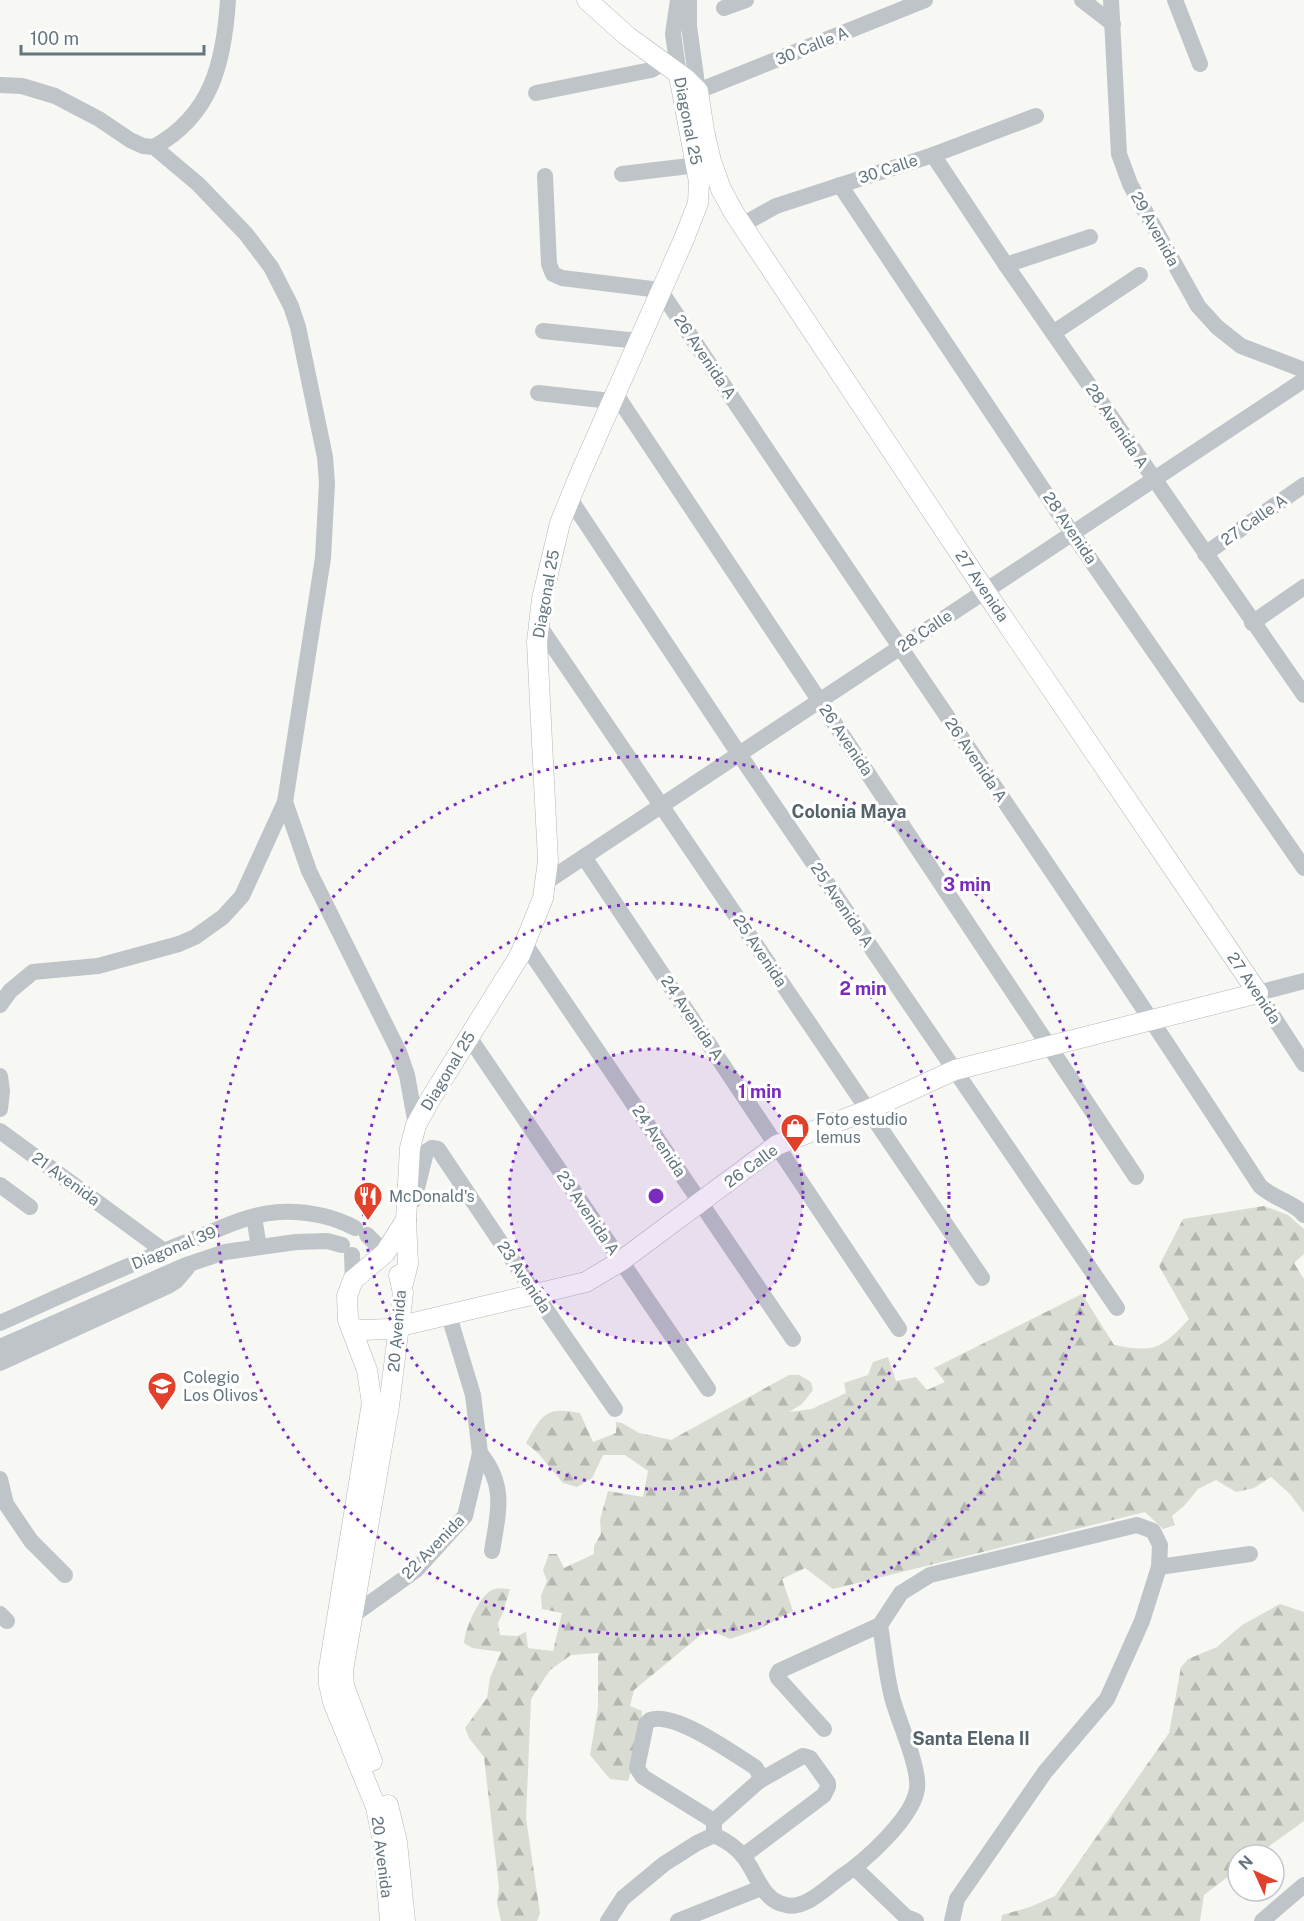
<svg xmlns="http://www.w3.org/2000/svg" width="1304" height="1921" font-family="'Public Sans',sans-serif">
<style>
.forest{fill:url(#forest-firs)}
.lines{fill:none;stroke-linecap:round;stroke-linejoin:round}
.major-casing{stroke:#b2b8bb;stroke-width:21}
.minor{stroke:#bec4c7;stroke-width:16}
.major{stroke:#fff;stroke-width:20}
.ring{fill:none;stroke:#7b2cbf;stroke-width:3;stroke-dasharray:3 6}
.labels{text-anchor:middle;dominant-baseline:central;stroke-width:6;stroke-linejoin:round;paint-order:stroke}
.street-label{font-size:16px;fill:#63767f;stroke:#fff}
.poi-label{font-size:16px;fill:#63767f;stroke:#fff;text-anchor:start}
.neighbourhood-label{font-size:18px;font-weight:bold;fill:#54636a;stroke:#fff}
.centre{fill:#7b2cbf;stroke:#fff;stroke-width:3}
.ring-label{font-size:18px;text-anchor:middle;font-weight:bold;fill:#7b2cbf;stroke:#fff;stroke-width:6;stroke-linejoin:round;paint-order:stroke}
</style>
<defs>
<pattern id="forest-firs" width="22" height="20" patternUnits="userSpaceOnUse" patternTransform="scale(1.5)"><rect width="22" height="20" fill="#d8dcd3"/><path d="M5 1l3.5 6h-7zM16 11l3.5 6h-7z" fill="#b3b7b0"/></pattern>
</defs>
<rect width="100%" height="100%" fill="#f7f7f4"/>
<g class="forest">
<path d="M 1264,1206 L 1288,1215 L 1304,1229 L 1304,1254 L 1294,1263 L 1304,1279 L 1304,1513 L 1290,1494 L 1271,1477 L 1254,1488 L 1236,1492 L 1216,1480 L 1198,1489 L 1185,1505 L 1172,1516 L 1175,1525 L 1163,1529 L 1145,1512 L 833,1589 L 805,1568 L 782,1579 L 793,1611 L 759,1629 L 730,1639 L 708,1629 L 634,1690 L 630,1706 L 642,1711 L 639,1744 L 628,1781 L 610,1779 L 590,1755 L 598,1707 L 598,1653 L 571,1655 L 550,1670 L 531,1699 L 526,1818 L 540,1913 L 537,1921 L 501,1921 L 497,1903 L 499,1888 L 484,1757 L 469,1738 L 465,1728 L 487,1698 L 490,1678 L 501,1652 L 472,1648 L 464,1643 C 465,1629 478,1599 490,1591 C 497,1587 503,1589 510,1589 L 503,1612 L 498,1623 L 500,1635 L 517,1636 L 526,1632 L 528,1648 L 553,1651 L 562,1613 L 542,1609 L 541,1595 L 547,1581 L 543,1570 L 549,1554 L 557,1554 L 564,1568 L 594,1554 L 594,1546 L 601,1534 L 600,1520 L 608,1491 L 643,1497 L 648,1471 L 625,1455 L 603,1455 L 592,1478 L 577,1487 L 563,1483 L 538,1453 L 526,1443 C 542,1415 545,1406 580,1413 L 593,1442 L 616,1433 L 616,1422 L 622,1423 L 639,1433 L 671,1440 L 789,1375 L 799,1375 L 811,1382 L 813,1390 L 802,1404 L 789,1412 L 812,1409 L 846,1393 L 844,1383 L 868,1375 L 873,1362 L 888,1357 L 896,1381 L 916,1377 L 927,1390 L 945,1382 L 934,1368 L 1082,1294 L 1114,1345 C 1155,1353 1161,1349 1189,1319 L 1159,1266 L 1183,1219 Z"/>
<polygon points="1280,1604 1304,1612 1304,1821 1257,1855 1238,1855 1238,1869 1204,1895 1200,1921 1001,1921 1002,1915 1030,1907 1055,1896 1169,1733 1181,1667 1188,1659 1217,1647 1242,1625"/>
</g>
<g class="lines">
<g class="major-casing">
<g id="major">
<polyline points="402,1287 408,1264 406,1220 410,1148 416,1125 431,1098 520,955 543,898 548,861 537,642 542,599 560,523 580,474 684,239 698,203 699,182 679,75"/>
<polyline points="351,1328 363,1330 388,1329 586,1282 621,1261 777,1145 868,1110 955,1070 1258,993 985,591 734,213 721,189 711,161 704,131 698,91 686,79 627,36 587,0"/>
<polyline points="372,1761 344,1686 343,1670 389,1406 403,1293 399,1275"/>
<polyline points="388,1805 397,1842 405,1921"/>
<polyline points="390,1921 384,1847 376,1807 333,1702 329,1684 329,1668 372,1403 367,1370 348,1320 347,1296 353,1280 385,1253 406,1220"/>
</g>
</g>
<g class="minor">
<polyline points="678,0 673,34 679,75"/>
<polyline points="689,0 689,26 698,91 925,0"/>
<polyline points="1082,0 1113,24"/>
<polyline points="1111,0 1119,154 1130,184 1198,306 1217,327 1241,346 1304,370"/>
<polyline points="1175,0 1200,64"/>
<polyline points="724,8 746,0"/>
<polyline points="0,85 22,86 55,96 99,119 130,140 143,146 154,147 198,184 246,234 271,267 291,306 298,327 325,457 327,483 323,558 285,802 242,896 223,917 195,937 179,944 98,966 33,972 10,991 0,1005"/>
<polyline points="536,93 651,70 663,63"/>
<path d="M 154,147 C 212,115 224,62 228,0"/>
<polyline points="933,155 1006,265 1304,695"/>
<polyline points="622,174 698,165"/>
<path d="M 545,176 L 549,264 L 553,274 L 562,278 L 660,290 C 859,590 1065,885 1260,1186 C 1274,1199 1294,1202 1304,1215"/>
<polyline points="840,185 1072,533 1304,868"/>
<polyline points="742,225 776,206 933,155 1036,116"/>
<polyline points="1006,265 1090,237"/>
<polyline points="543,331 638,341"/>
<polyline points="1053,333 1140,275"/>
<polyline points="538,393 611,401"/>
<polyline points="615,393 1136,1177"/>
<polyline points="570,499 739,754 1117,1308"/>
<polyline points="1205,554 1304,485"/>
<polyline points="1252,623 1304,587"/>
<polyline points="538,624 982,1278"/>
<polyline points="285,802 309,871 399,1052 407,1075 416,1125"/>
<polyline points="584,857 899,1329"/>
<polyline points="546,882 1304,380"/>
<polyline points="525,944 793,1339"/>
<polyline points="1304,981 1258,993 1304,1064"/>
<polyline points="469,1037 708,1389"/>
<polyline points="0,1076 2,1091 0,1109"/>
<polyline points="0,1131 164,1251"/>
<polyline points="0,1185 30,1207"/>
<polyline points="414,1200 426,1152 432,1148 438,1149 536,1295 615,1409"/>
<polyline points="254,1217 259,1247"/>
<polyline points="367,1235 385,1253"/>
<polyline points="352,1255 353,1280"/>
<path d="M 0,1323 C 67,1293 133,1262 202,1236 C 225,1226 254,1213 280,1212 C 306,1211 332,1216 355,1228"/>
<polyline points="0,1347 186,1265 225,1252 296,1242 327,1241 342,1245"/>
<polyline points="0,1363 168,1286 176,1281 187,1268"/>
<path d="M 480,1453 C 507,1486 498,1513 492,1551"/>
<polyline points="0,1479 6,1504 31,1541 65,1575"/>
<polyline points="1159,1567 1250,1554"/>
<polyline points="0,1614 7,1621"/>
<polyline points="352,1616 416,1570 465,1516 480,1453 473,1395 449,1316"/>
<polyline points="824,1729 778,1678 777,1675 779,1671 880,1625 901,1593 930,1575 1137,1525 1153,1531 1160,1545 1159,1567 1142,1621 1107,1699 1045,1772 957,1899 952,1921"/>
<path d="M 714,1821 L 643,1777 L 637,1768 L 646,1724 L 650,1720 C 675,1711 732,1753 755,1767 L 760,1775 L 759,1781"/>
<polyline points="714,1831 714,1821 759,1781 803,1756 810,1758 828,1783 828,1787 824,1795 743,1856"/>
<polyline points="855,1868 906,1917 916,1921"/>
<path d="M 608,1921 L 623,1898 L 664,1864 L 697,1843 L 714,1835 C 725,1840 735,1846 743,1856 C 757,1873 761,1900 786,1905 C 805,1910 827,1887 841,1877 C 865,1861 913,1818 917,1789 C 920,1767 898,1721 892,1697 C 886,1674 884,1649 880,1625"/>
<polyline points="678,1921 761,1888"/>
<polyline points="1262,1921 1304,1885"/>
</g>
<use href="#major" class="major"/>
</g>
<circle cx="656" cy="1196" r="147" fill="#7b2cbf" fill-opacity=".12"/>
<g class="ring">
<circle cx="656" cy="1196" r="147"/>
<circle cx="656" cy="1196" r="293"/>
<circle cx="656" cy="1196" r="440"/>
</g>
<defs>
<g id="shop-pin" transform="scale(1.5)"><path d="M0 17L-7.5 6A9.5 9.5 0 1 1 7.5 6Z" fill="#e1402b" stroke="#fff"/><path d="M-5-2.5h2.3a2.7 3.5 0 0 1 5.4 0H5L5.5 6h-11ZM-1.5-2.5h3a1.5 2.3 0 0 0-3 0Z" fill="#fff"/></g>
<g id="restaurant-pin" transform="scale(1.5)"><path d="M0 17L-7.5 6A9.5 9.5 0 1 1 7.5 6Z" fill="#e1402b" stroke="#fff"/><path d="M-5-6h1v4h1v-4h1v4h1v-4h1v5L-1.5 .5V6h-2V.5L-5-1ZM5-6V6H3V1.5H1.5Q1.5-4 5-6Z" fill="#fff"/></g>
<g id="school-pin" transform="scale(1.5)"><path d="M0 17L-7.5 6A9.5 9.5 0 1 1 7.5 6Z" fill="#e1402b" stroke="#fff"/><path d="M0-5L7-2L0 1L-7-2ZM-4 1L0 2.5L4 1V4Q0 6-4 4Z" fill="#fff"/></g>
</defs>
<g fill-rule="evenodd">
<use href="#shop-pin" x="795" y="1128"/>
<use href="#restaurant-pin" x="368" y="1196"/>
<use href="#school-pin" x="162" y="1386"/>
</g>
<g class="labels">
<g class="street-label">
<text transform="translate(812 46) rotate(-22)">30 Calle A</text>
<text transform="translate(688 121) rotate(79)">Diagonal 25</text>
<text transform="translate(888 169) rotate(-18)">30 Calle</text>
<text transform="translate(1155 229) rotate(61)">29 Avenida</text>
<text transform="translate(705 357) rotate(56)">26 Avenida A</text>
<text transform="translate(1117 426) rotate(56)">28 Avenida A</text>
<text transform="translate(1254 520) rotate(-35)">27 Calle A</text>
<text transform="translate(1070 528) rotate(56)">28 Avenida</text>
<text transform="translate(982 586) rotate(56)">27 Avenida</text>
<text transform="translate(546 594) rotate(-80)">Diagonal 25</text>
<text transform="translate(925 631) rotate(-34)">28 Calle</text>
<text transform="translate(846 740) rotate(56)">26 Avenida</text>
<text transform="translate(976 760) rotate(56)">26 Avenida A</text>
<text transform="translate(842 905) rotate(56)">25 Avenida A</text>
<text transform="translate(760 951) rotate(56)">25 Avenida</text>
<text transform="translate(1254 988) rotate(56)">27 Avenida</text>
<text transform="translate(692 1018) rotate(56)">24 Avenida A</text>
<text transform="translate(448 1071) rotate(-59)">Diagonal 25</text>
<text transform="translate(659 1141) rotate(56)">24 Avenida</text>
<text transform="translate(751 1166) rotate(-36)">26 Calle</text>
<text transform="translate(66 1179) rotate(36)">21 Avenida</text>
<text transform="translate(588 1213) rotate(56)">23 Avenida A</text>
<text transform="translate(174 1248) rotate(-22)">Diagonal 39</text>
<text transform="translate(524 1277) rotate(56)">23 Avenida</text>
<text transform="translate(397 1331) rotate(-85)">20 Avenida</text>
<text transform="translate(433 1547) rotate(-46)">22 Avenida</text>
<text transform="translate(382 1857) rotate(83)">20 Avenida</text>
</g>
<g class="poi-label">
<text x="816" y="1119">Foto estudio<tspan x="816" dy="18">lemus</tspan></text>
<text x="389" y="1196">McDonald's</text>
<text x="183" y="1377">Colegio<tspan x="183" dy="18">Los Olivos</tspan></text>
</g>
<g class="neighbourhood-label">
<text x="849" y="811">Colonia Maya</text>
<text x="971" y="1738">Santa Elena II</text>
</g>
</g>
<circle cx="656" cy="1196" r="9" class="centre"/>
<g class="ring-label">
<text x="967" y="891">3 min</text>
<text x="863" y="995">2 min</text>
<text x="760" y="1098">1 min</text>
</g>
<g transform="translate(1256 1873) rotate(315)"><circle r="28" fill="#ffffff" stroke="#c1c8cc" stroke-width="1.5"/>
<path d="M0-4.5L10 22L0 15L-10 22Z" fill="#e1402b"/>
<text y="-9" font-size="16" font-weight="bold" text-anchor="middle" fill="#63767f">N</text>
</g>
<path d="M21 45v9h183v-9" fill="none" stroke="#63767f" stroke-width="3"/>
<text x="30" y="45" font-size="18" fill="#63767f" stroke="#ffffff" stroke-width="4.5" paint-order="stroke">100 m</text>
</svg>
